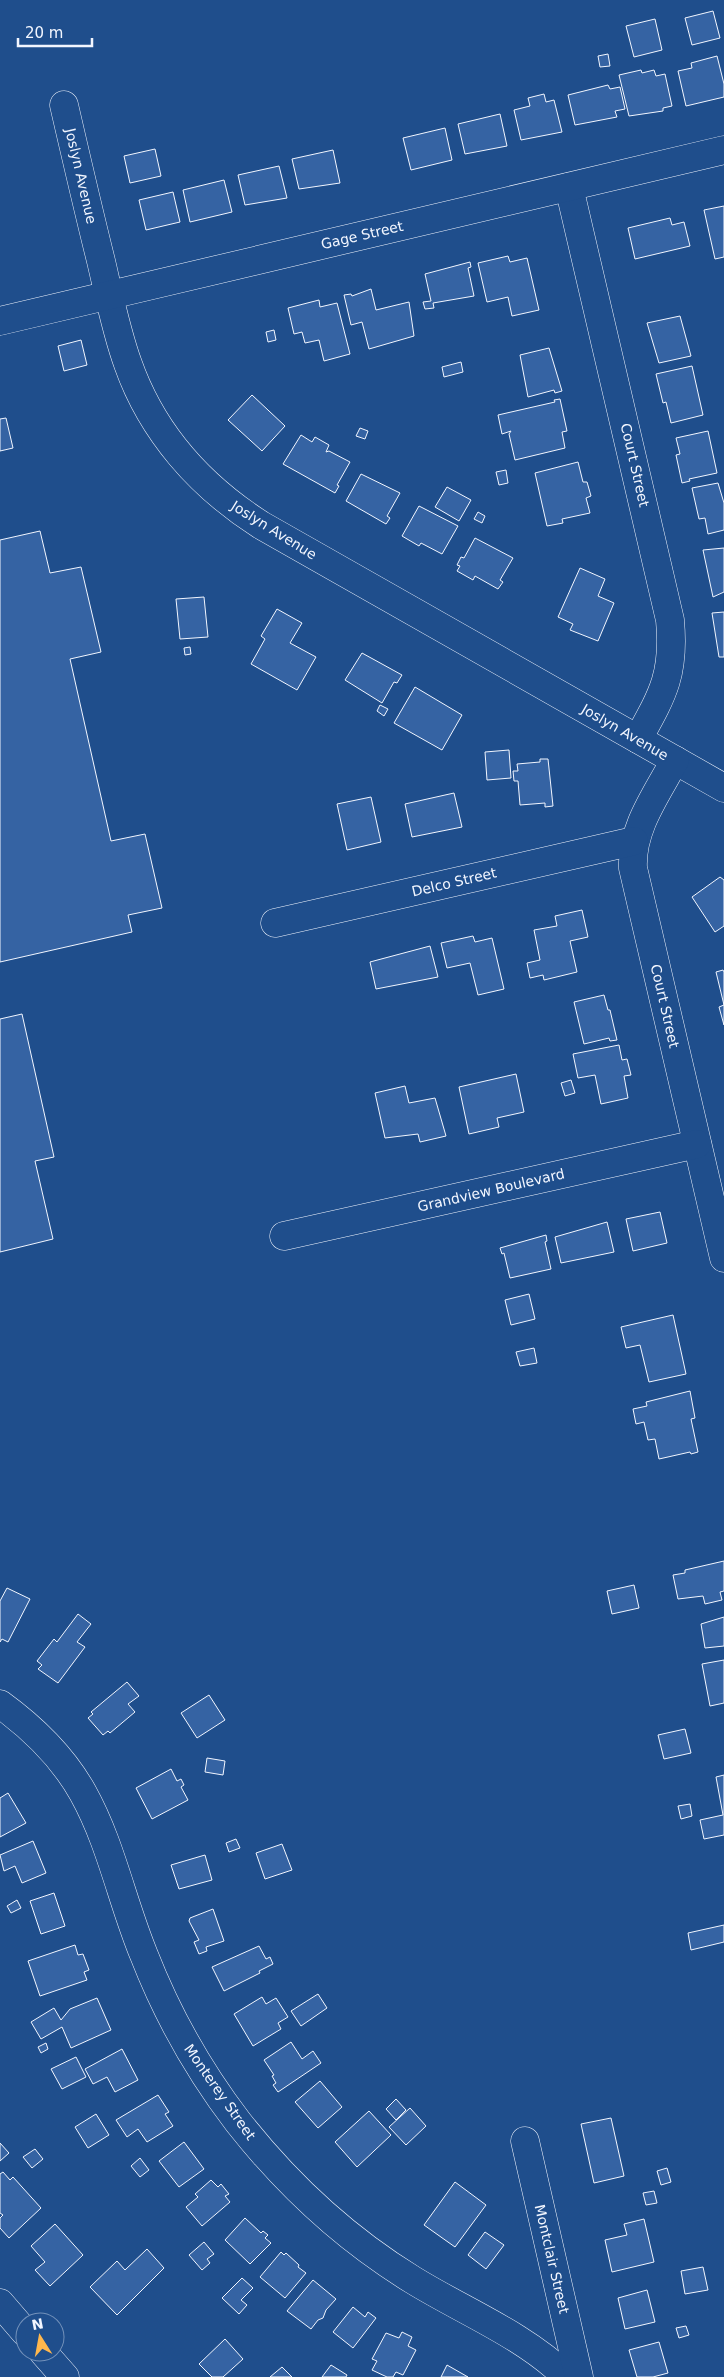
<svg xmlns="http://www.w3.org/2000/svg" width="724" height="2377" font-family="'DejaVu Sans',sans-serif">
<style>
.building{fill:#3563a3;stroke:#f2f6ff}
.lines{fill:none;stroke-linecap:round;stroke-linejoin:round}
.minor-casing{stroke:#f2f6ff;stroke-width:29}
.minor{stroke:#1f4e8c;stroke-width:28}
.labels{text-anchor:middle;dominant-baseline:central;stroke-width:4;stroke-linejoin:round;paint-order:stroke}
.street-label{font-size:14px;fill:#f2f6ff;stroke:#1f4e8c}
</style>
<rect width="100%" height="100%" fill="#1f4e8c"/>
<g class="building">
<polygon points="713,11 720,38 692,45 685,18"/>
<polygon points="655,19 662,50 634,57 626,26"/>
<polygon points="608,54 610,66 600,67 598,56"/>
<polygon points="717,56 724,84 724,97 686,106 678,71 692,68 691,63"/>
<polygon points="641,70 642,73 654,70 656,76 665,74 672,106 663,108 663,111 629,116 619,75"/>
<polygon points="608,85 610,89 620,87 625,109 615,111 617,117 575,125 568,95"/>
<polygon points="544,94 546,102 554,100 562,132 521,140 514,110 530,106 528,98"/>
<polygon points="500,114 507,146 465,154 458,124"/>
<polygon points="445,128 452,160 411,170 403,138"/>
<polygon points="155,149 161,176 130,183 124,156"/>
<polygon points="333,150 340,183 299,189 292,159"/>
<polygon points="279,166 287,198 245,205 238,175"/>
<polygon points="224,180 232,212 190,222 183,190"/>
<polygon points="173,192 180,222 146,230 139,200"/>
<polygon points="724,206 724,257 715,259 704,210"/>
<polygon points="670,218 672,225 684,222 690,246 635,259 628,228"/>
<polygon points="508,256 510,262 527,258 539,310 512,316 508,297 487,302 478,263"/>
<polygon points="470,262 471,267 468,268 474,296 433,303 434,308 425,309 423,302 431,301 425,274"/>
<polygon points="371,289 376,310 409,302 414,336 369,349 362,322 351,325 344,295 351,294 352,296"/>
<polygon points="319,300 320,307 337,303 350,354 324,361 319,340 305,343 302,332 294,334 288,308"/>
<polygon points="680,316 691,356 659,363 647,323"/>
<polygon points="274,330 276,340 268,342 266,332"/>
<polygon points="81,340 87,365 64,371 58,346"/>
<polygon points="549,348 562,391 555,393 554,390 528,397 520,355"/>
<polygon points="461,362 463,372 444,377 442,367"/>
<polygon points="692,366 703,415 671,423 666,402 663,403 656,374"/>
<polygon points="252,395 285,426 262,451 228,420"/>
<polygon points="560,399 567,431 562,432 565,448 515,460 509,434 511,431 502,434 498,415 555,402 554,400"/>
<polygon points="6,418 13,448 0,451 0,419"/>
<polygon points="360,428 368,431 365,439 356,436"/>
<polygon points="708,431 717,473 689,479 690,481 682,483 676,455 680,454 676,438"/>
<polygon points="301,435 312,442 315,437 329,445 326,452 329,451 350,462 337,485 339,486 335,493 283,464"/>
<polygon points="578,462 583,482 587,482 591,496 586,498 590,513 562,519 563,523 547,526 535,473"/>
<polygon points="506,470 508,483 499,485 496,472"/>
<polygon points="361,474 400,493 387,516 390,518 386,524 346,501"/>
<polygon points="718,483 724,503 724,530 708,534 705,518 699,519 692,488"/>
<polygon points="447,487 471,500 459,521 435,507"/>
<polygon points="419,506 458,526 442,554 421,543 419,546 402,536"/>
<polygon points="478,512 485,516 482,523 474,519"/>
<polygon points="40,531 50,573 81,567 101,652 70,659 111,841 145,834 162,908 128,915 132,932 0,962 0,540"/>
<polygon points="475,538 513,558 500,580 503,582 498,589 475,576 473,580 457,571 460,566 457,565 461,557 464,558"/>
<polygon points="724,548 724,592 713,597 703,550"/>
<polygon points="580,568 605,579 598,596 614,603 598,641 570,630 573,624 558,617"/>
<polygon points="204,597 208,637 180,639 176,599"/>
<polygon points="277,609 302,623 290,643 316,657 297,690 251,664 265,639 261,636"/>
<polygon points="724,612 724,657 719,657 712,613"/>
<polygon points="190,647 191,654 185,655 184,648"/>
<polygon points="362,653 402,675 397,683 394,682 382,703 345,680"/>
<polygon points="415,687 462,715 442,750 394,723"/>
<polygon points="380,705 388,709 384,716 377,711"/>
<polygon points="509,750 511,778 487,780 485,752"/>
<polygon points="540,759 548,759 553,806 545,807 545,803 520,805 518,781 514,781 513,771 518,771 517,764 540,762"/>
<polygon points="454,793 462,827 412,837 405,804"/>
<polygon points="371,797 381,842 347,850 337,804"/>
<polygon points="720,877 724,880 724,926 715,932 692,897"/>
<polygon points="582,910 588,937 570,941 577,972 544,980 543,975 530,978 527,963 540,960 534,930 557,926 555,916"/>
<polygon points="473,936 475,942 492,938 504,989 478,995 470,963 447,968 441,943"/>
<polygon points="430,946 438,977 376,989 370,962"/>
<polygon points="723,970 724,972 724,1025 719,1007 724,1005 716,972"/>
<polygon points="604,995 608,1010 610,1010 617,1040 610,1041 609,1038 584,1044 574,1002"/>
<polygon points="22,1014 54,1157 35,1161 53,1239 0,1252 0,1019"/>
<polygon points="619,1045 622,1060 627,1059 631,1075 624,1076 628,1098 601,1104 595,1075 578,1078 573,1054"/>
<polygon points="516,1074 524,1112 497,1118 499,1127 469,1134 459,1087"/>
<polygon points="571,1080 575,1093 565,1096 561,1083"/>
<polygon points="405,1086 409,1103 435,1098 446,1136 420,1142 418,1134 385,1138 375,1093"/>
<polygon points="660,1212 667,1243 633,1251 626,1219"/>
<polygon points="607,1222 614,1252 561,1263 555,1237"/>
<polygon points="546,1235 547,1241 545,1242 551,1269 510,1278 504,1253 502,1254 500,1248"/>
<polygon points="529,1294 535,1319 511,1325 505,1300"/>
<polygon points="673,1315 686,1374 649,1382 640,1345 626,1348 621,1327"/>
<polygon points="534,1348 537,1363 520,1366 516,1352"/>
<polygon points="690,1391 695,1418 691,1419 698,1452 691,1454 690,1452 659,1459 655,1439 648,1440 644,1422 636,1424 633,1409 647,1406 646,1402"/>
<polygon points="724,1561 724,1591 720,1592 722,1600 705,1604 703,1596 678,1599 673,1575 685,1573 685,1570"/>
<polygon points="634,1585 639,1608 612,1614 607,1591"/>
<polygon points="7,1588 30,1599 8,1642 2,1639 0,1642 0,1601"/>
<polygon points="78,1614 91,1624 77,1642 85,1647 58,1683 38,1669 42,1665 37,1661 54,1639 57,1642"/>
<polygon points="724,1617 724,1646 705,1648 701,1624"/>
<polygon points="724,1660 724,1703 710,1706 702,1664"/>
<polygon points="127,1682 139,1696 128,1704 135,1712 110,1733 108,1731 103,1735 88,1718 93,1714 91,1712"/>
<polygon points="209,1695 225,1720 197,1738 181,1713"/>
<polygon points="685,1729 691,1753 664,1759 658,1735"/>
<polygon points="207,1758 225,1761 223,1775 205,1772"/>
<polygon points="171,1769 177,1781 181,1779 184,1785 181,1787 188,1800 152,1819 136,1788"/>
<polygon points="724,1775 724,1835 704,1839 700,1820 723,1815 716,1777"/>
<polygon points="8,1793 26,1823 0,1837 0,1798"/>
<polygon points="690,1804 692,1816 681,1819 678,1806"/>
<polygon points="236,1839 240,1848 229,1852 226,1843"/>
<polygon points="33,1841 46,1873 22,1883 15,1866 4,1871 0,1855"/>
<polygon points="282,1844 292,1870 265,1879 256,1853"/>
<polygon points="205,1855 212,1880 179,1889 171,1865"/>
<polygon points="54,1893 65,1926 41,1934 30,1901"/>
<polygon points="17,1900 21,1908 11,1913 7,1906"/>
<polygon points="213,1909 224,1941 206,1947 207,1951 199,1954 194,1942 199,1940 189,1921 190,1918"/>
<polygon points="724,1925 724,1942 691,1950 688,1933"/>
<polygon points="75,1945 78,1955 83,1954 89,1970 84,1972 87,1980 40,1996 28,1961"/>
<polygon points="259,1946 266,1959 270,1957 273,1964 259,1971 260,1973 224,1991 212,1967"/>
<polygon points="318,1994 327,2008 301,2026 291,2011"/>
<polygon points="262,1997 266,2004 276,1998 288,2017 278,2023 281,2029 253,2046 234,2014"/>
<polygon points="97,1998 111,2030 71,2048 62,2027 41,2039 31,2022 54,2008 61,2020 70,2009"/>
<polygon points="291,2042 302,2059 313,2051 321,2063 278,2092 273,2085 276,2083 272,2076 274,2075 264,2060"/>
<polygon points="46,2043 48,2049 41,2053 38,2047"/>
<polygon points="122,2049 138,2080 115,2092 107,2077 93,2084 85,2069"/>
<polygon points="76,2057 86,2077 62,2089 51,2069"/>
<polygon points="320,2081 342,2107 318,2128 295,2102"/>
<polygon points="158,2095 169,2112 165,2114 173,2126 147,2142 138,2129 127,2137 116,2120"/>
<polygon points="396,2099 406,2110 396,2120 386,2109"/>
<polygon points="410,2108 426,2126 406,2145 389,2127"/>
<polygon points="369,2111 391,2135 357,2167 335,2142"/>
<polygon points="96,2114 109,2135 88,2148 75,2127"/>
<polygon points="611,2118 624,2176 594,2183 581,2124"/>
<polygon points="184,2142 204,2169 179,2187 159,2161"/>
<polygon points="0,2143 9,2153 0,2161"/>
<polygon points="35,2149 43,2159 32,2168 23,2157"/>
<polygon points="140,2158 149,2170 140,2177 131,2166"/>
<polygon points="667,2168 671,2182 661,2185 657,2171"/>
<polygon points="3,2172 10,2180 13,2177 41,2208 9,2238 0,2228 0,2218 3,2215 0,2213 0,2174"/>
<polygon points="211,2180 218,2187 221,2184 229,2194 225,2196 230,2202 202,2226 186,2207 198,2197 195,2194"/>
<polygon points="455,2182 486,2205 455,2247 424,2225"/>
<polygon points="654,2191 657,2203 646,2205 643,2193"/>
<polygon points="245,2218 261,2233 263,2231 268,2235 265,2238 271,2243 250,2264 225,2240"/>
<polygon points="644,2219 654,2262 612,2272 605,2240 627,2235 624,2224"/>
<polygon points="55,2224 83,2255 50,2286 35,2270 45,2262 31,2246"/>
<polygon points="485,2232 504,2245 486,2269 468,2255"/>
<polygon points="204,2242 214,2254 207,2259 210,2263 202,2270 189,2255"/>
<polygon points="147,2249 164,2268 117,2315 90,2287 117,2261 125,2270"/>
<polygon points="281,2252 284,2255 286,2253 299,2265 298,2267 306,2273 285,2298 260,2277"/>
<polygon points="703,2267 708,2290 685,2294 681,2271"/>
<polygon points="242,2278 253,2288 241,2300 247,2305 239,2314 222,2298"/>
<polygon points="313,2280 336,2299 326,2310 323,2318 318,2320 311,2329 287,2311"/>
<polygon points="647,2290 655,2322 625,2329 618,2298"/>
<polygon points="353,2307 365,2317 368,2312 376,2318 353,2348 333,2332"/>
<polygon points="686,2326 689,2335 679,2338 676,2328"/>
<polygon points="402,2332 412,2337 408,2346 416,2350 403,2375 396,2372 393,2377 387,2377 372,2370 377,2361 372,2359 386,2333 399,2338"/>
<polygon points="225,2339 243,2359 223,2377 212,2377 199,2364"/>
<polygon points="659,2342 668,2373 653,2377 637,2377 629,2350"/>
<polygon points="331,2365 347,2375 346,2377 322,2377"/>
<polygon points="447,2365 468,2377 441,2377"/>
<polygon points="282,2367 292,2377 270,2377"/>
</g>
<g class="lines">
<g class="minor-casing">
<g id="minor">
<path d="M 64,105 C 76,157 88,209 101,261 C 109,295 116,331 128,364 C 152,432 200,486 261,525 L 724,788"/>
<path d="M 569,187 L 670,620 C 675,674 663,694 638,739"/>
<polyline points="0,321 724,150"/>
<path d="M 675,760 C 657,794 631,828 633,868 L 724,1258"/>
<polyline points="275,923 634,841"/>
<polyline points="284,1236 697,1144"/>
<path d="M 0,1704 C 33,1728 63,1757 83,1793 C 111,1843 122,1902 144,1955 C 167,2014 199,2071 238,2122 C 286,2183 346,2239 413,2280 C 465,2312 522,2334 567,2377"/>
<polyline points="525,2141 579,2377"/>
<polyline points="0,2303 25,2332"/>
<polyline points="43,2352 65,2377"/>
</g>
</g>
<use href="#minor" class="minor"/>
</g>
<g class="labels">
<g class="street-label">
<text transform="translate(81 176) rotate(77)">Joslyn Avenue</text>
<text transform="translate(362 235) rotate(-13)">Gage Street</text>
<text transform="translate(635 465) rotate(77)">Court Street</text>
<text transform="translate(274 530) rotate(32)">Joslyn Avenue</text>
<text transform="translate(625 732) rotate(30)">Joslyn Avenue</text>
<text transform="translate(454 882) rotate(-13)">Delco Street</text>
<text transform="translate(665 1006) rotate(77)">Court Street</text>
<text transform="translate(491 1190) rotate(-13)">Grandview Boulevard</text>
<text transform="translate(220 2092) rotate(55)">Monterey Street</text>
<text transform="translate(552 2259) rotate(77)">Montclair Street</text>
</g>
</g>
<g transform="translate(40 2337) rotate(349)"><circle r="24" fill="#1f4e8c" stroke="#7391ba"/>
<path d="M0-4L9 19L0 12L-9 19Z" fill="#ffb74d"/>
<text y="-8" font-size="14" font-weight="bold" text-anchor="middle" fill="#f2f6ff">N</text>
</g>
<path d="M18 38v8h74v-8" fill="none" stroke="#f2f6ff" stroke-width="2.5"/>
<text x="25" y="38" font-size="15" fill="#f2f6ff" stroke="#1f4e8c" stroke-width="4" paint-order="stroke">20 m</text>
</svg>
